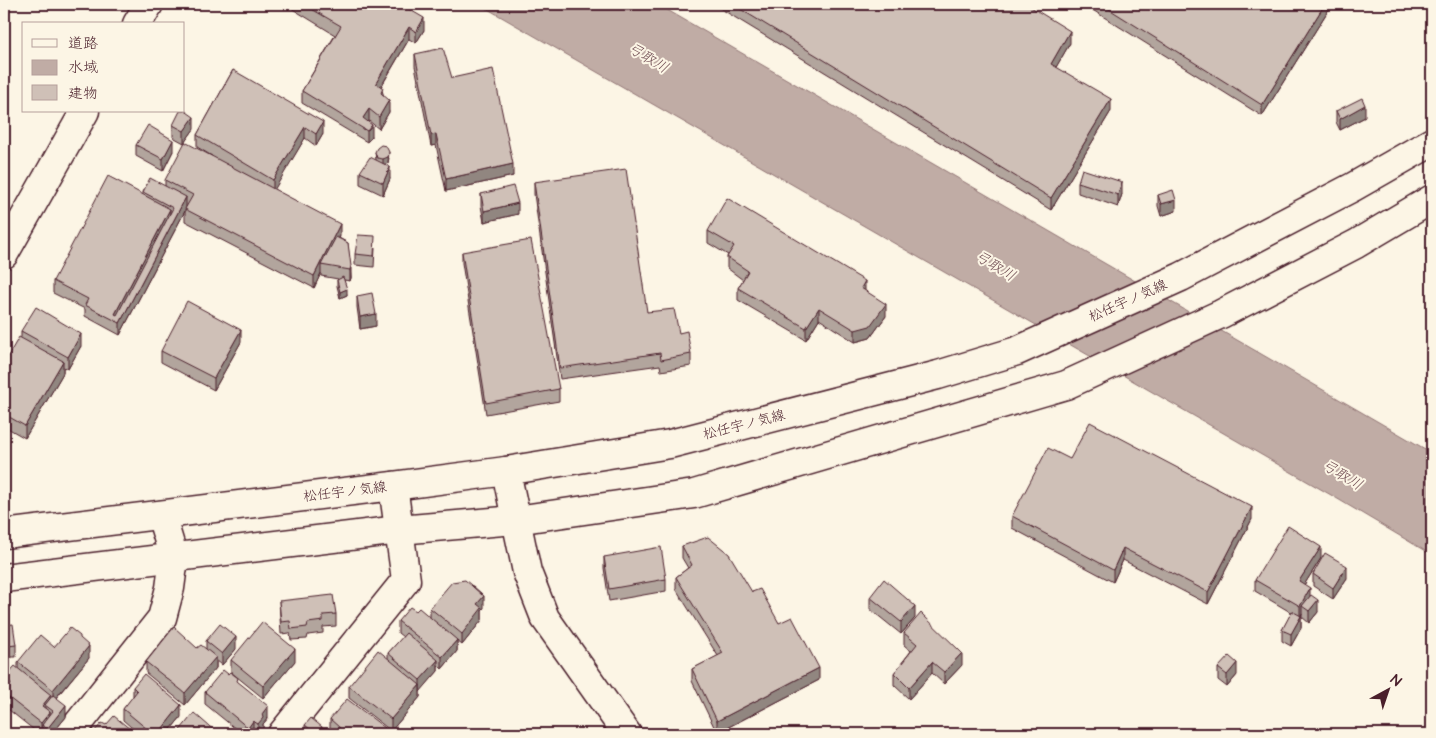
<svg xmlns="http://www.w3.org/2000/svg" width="1436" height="738" font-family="'Architects Daughter','Klee One',sans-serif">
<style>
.water{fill:#c0aca5;stroke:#917474}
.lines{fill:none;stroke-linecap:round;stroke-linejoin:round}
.minor-casing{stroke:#4a1f2b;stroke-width:31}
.major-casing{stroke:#4a1f2b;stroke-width:31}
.minor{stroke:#fcf5e5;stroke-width:28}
.major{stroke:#fcf5e5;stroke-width:28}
.wall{fill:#b2a59d;stroke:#4a1f2b}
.shaded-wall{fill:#918680;stroke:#4a1f2b}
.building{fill:#cfc0b7;stroke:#4a1f2b}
.labels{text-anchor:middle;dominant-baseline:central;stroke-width:4;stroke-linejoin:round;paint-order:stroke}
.street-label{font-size:14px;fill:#4a1f2b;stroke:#fcf5e5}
.water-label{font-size:15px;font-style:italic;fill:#6d4950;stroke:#fcf5e5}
</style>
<rect width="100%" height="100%" fill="#fcf5e5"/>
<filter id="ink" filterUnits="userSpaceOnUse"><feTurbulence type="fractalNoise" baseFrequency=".02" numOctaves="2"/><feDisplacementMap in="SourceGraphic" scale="10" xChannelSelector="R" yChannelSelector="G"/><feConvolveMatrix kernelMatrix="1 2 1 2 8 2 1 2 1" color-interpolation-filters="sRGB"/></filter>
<g filter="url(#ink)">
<polygon class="water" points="479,4 657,4 1432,453 1432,555 1331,495"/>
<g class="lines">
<g class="minor-casing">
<g id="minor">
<polyline points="506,471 527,572 545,618 627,734"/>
<polyline points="70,734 162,618 170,588 174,558 161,515"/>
<polyline points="282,734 406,580 393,486"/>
</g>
</g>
<g class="major-casing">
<g id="major">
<polyline points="137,24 149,4"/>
<polyline points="4,254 85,111"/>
<polyline points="4,534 393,486 506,471 670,444 938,375 1017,351 1181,277 1353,187 1432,142"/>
<polyline points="4,578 399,530 516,520 694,494 1066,385 1221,314 1356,244 1432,199"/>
</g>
</g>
<use href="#minor" class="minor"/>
<use href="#major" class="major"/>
</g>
<g class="wall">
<polygon points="291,4 400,4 424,30 416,43 409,39 381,87 389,112 379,129 369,121 368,122 372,137 367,142 302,103 302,91 335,35 291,8"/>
<polygon points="713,4 1026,4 1070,43 1056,67 1111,111 1051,210"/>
<polygon points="1083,4 1329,4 1329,9 1262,116"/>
<polygon points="415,54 452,78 513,176 446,191 436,145 431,146 415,66"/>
<polygon points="233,70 323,134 316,146 305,138 274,189 340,236 339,238 348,243 351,278 350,281 344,280 347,295 340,298 337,286 337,280 338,279 321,276 321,273 314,288 185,221 185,211 120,335 85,316 85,309 53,293 53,281 143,194 143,192 165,186 165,180 212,156 197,147 197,135"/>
<polygon points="1336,111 1365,117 1340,130 1336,122"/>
<polygon points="173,125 194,129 184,143 173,137"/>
<polygon points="136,145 173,151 163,171 136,156"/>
<polygon points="375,152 389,158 388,163 385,164 390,179 383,195 360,184 360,172 376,160"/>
<polygon points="534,182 647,312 679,333 691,354 691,366 661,371 660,365 560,379 534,194"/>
<polygon points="1078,182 1122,194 1118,207 1078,193"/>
<polygon points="481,194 518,214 484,222 481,206"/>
<polygon points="1158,195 1176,211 1161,216 1158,206"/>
<polygon points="708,231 865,291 886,316 870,338 855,342 819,319 806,340 738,300 738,288 743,280 727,268 727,257 728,255 708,243"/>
<polygon points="375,248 374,267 355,265 355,254"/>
<polygon points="462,252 559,389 559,401 486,414 462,263"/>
<polygon points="357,296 376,326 360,329 357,307"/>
<polygon points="21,331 81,346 68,369 63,367 63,373 25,438 4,426 4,363 21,337"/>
<polygon points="241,342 214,390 161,362 161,351"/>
<polygon points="1070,459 1252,519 1208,604 1123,560 1113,582 1012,528 1012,516"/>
<polygon points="682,546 752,592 779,623 819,680 717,733 692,681 692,669 718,656 676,589 676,577 688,568 682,558"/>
<polygon points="604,557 666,579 666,591 609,601 604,568"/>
<polygon points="1321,558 1304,585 1318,612 1309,623 1302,617 1302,613 1301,616 1301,628 1291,646 1282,641 1282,630 1292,613 1255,591 1255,580"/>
<polygon points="1313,574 1347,578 1333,599 1313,586"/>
<polygon points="870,597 915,618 901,634 870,609"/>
<polygon points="279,601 336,614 336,626 323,627 323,633 308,635 307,639 291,640 290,633 281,634"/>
<polygon points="430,608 484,608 482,610 482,620 462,645 457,641 457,651 442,669 438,665 438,671 420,691 420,697 391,731 349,698 349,686 388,659 388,653 403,637 398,633 398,621 416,611 430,617"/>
<polygon points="4,625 16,645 16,657 10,657 10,665 4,666"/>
<polygon points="904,633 962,665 944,684 932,673 909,699 894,685 894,673 911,651 904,645"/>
<polygon points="80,638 89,658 56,698 66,717 52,734 42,734 42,733 41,734 39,734 4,706 4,693 5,691 4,690 4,678 18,669 18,662 54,647"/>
<polygon points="206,641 236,649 222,665 216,660 216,668 185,705 146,673 146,662 197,648 206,649"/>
<polygon points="231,660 295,661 263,698 231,672"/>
<polygon points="1218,668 1237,675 1227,687 1218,680"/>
<polygon points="238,682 268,718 263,724 263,730 259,734 255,734 253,733 252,734 242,734 205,704 205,692"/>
<polygon points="133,687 181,717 167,734 139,734 123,720 123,709 133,697"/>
<polygon points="330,719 385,734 334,734 330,730"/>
<polygon points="305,725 322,733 322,734 309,734 305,731"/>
</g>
<g class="shaded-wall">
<polygon points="1325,4 1329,4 1329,9 1262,116 1262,105"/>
<polygon points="424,18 424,30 416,43 416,32"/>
<polygon points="409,27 409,39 376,95 376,83"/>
<polygon points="1070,31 1070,43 1051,76 1051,64"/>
<polygon points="1111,99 1111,111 1051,210 1051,198"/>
<polygon points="389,100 389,112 379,129 379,117"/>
<polygon points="1365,105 1365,117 1340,130 1340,119"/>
<polygon points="369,109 369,121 363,130 363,118"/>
<polygon points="194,117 194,129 184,143 184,131"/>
<polygon points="323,122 323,134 316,146 316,134"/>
<polygon points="372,125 372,137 367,142 367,131"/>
<polygon points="305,127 305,138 273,192 273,180"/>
<polygon points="436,134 436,145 431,146 431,135"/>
<polygon points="173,140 173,151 163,171 163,159"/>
<polygon points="389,152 388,163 383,165 383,159"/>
<polygon points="513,164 513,176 446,191 446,179"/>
<polygon points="390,167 390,179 383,195 383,183"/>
<polygon points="1122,182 1122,194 1118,207 1118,195"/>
<polygon points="186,197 186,209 185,209 185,211 120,335 120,323"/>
<polygon points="1176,200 1176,211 1161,216 1161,204"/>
<polygon points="518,203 518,214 484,222 484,211"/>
<polygon points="170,209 170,221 117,322 115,314"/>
<polygon points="340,224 340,236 325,265 321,265 321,273 314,288 314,276"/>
<polygon points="351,266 351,278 350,281 350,270"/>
<polygon points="865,281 865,292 861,288"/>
<polygon points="347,289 347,295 340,298 340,292"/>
<polygon points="886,304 886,316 870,338 855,342 855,330"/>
<polygon points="819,308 819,319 806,340 806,328"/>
<polygon points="376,314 376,326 360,329 360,317"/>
<polygon points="241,330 241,342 214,390 214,378"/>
<polygon points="81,334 81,346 68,369 68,357"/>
<polygon points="63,361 63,373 25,438 25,426"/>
<polygon points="1252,507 1252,519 1208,604 1208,592"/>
<polygon points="1321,547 1321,558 1299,593 1299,581"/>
<polygon points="1123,548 1123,560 1113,582 1113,570"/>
<polygon points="1347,566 1347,578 1333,599 1333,588"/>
<polygon points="1310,588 1310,600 1302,606 1302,613 1300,618 1300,606"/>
<polygon points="484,596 484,608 482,610 482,620 462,645 462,634 477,604"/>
<polygon points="1318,600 1318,612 1309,623 1309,611"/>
<polygon points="915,606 915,618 901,634 901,622"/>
<polygon points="1301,616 1301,628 1291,646 1291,634"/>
<polygon points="236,637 236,649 222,665 222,654"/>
<polygon points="457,640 457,651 442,669 442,657"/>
<polygon points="89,646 89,658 53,701 53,690"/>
<polygon points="295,649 295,661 263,698 263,686"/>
<polygon points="962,653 962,665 944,684 944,672"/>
<polygon points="216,657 216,668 185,705 185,693"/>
<polygon points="438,660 438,671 420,692 420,680"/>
<polygon points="932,662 932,673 909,699 909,688"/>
<polygon points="1237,663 1237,675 1227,687 1227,675"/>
<polygon points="819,668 819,680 717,733 717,721"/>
<polygon points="420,685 420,697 391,731 391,719"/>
<polygon points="51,695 51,707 45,705 45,714 42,706"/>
<polygon points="66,705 66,717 52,734 47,734 47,729"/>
<polygon points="181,705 181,717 167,734 158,734"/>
<polygon points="268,706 268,718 263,724 263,730 259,734 258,734 258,724 262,714"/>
<polygon points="50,712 50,724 42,725 42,733 41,734 41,723"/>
<polygon points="253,721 253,733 252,734 248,734 248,728"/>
<polygon points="322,727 322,734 316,734"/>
<polygon points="385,728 385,734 380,734"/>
</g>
<g class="building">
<polygon points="303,4 400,4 424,18 416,32 409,27 376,83 383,88 381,93 389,100 379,117 369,109 363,118 372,125 367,131 302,91 341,26"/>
<polygon points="732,4 1026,4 1070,31 1051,64 1111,99 1051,198"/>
<polygon points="1101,4 1325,4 1262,105"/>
<polygon points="443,48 452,78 493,69 513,164 446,179 436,134 431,135 415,54"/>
<polygon points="233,70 323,122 316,134 305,127 273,180 197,135"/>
<polygon points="1362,98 1365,105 1340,119 1336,111"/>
<polygon points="184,110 194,117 184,131 173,125 180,111 184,111"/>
<polygon points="148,125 173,140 163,159 136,145"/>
<polygon points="185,142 340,224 314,276 185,209 193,195 165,180"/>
<polygon points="381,145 386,146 389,152 388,157 383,159 377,158 375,152 377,148"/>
<polygon points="370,157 390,167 383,183 360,172"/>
<polygon points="626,169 647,312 674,309 679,333 687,331 691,354 661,360 660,353 560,368 534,182"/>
<polygon points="1082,169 1122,182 1118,195 1078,182"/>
<polygon points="108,176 170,209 115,314 117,315 173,208 143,192 150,178 186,197 120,323 85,305 88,299 53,281"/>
<polygon points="513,186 518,203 484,211 481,194"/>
<polygon points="1173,190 1176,200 1161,204 1158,195"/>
<polygon points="727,198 865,281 861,288 886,304 870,326 855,330 819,308 806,328 738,288 748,271 727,257 734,246 708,231"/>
<polygon points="358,235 375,236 374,256 355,254"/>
<polygon points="336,237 348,243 351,266 350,270 321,265"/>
<polygon points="531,240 559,389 486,403 462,252"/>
<polygon points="343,277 347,289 340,292 337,280"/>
<polygon points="372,293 376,314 360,317 357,296"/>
<polygon points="187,301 241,330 214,378 161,351"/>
<polygon points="36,307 81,334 68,357 21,331"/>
<polygon points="19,337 63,361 25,426 4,414 4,363"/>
<polygon points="1090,422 1252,507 1208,592 1123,548 1113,570 1012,516 1048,448 1070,459"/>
<polygon points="1288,526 1321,547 1299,581 1310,588 1300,606 1255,580"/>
<polygon points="708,537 729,554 752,592 760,589 779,623 792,617 819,668 717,721 692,669 723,653 676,577 692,565 682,546"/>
<polygon points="661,547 666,579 609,589 604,557"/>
<polygon points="1325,553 1347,566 1333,588 1313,574"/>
<polygon points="884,579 915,606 901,622 870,597"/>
<polygon points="465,580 484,596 477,604 482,608 462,634 430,608 452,582"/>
<polygon points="472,586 473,586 482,594 482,595"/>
<polygon points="333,595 336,614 323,615 323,621 308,623 307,627 291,629 290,621 281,622 279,601"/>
<polygon points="1311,595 1318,600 1309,611 1302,606"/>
<polygon points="410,607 416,611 419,608 457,640 442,657 398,621"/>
<polygon points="1292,611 1301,616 1291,634 1282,630"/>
<polygon points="921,613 962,653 944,672 932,662 909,688 894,673 917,644 904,633"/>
<polygon points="262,622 295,649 263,686 231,660"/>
<polygon points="13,624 16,645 8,646 10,654 4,654 4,625"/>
<polygon points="220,624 236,637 222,654 206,641"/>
<polygon points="174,627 197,648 201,645 216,657 185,693 146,662"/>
<polygon points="70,628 80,636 80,638 89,646 53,690 18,662 40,635 54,647"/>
<polygon points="406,633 438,660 420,680 388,653"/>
<polygon points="378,650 420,685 391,719 349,686"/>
<polygon points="1229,656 1237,663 1227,675 1218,668"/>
<polygon points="15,666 51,695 42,706 50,712 41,723 4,694 11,684 4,678"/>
<polygon points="223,670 228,674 230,672 238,678 237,681 268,706 262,714 263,718 258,724 253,721 248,728 205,692"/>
<polygon points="144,674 181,705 158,734 153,734 123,709 137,691 133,687"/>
<polygon points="53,695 66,705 47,729 42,725 53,711 45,705"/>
<polygon points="347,699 385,728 380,734 359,734 355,731 353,734 335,734 340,728 330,719"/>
<polygon points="194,713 217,733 216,734 177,734"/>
<polygon points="114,716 136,734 92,734 102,723 106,725"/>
<polygon points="311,718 322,727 316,734 305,725"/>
<polygon points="4,726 14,734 4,734"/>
</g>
</g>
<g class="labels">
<g class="street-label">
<text transform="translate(1128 301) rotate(-24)">松任宇ノ気線</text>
<text transform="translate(744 425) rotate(-14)">松任宇ノ気線</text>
<text transform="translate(345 492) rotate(-7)">松任宇ノ気線</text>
</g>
<g class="water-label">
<text transform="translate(648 58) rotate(31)">弓取川</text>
<text transform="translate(995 266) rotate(31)">弓取川</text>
<text transform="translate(1342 475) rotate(31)">弓取川</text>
</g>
</g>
<rect width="1436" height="738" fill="none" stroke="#fcf5e5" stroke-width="20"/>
<rect x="10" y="10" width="1416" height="718" fill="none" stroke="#4a1f2b" stroke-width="2" filter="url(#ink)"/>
<rect x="22" y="22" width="162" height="90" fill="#fcf5e5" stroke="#b59f9b"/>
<rect x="32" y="39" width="25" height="8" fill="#fcf5e5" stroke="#b59f9b"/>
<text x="68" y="48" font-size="15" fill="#4a1f2b">道路</text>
<rect x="32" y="60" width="25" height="15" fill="#c0aca5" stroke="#b59f9b"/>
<text x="68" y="72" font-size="15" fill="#4a1f2b">水域</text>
<rect x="32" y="85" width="25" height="15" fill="#cfc0b7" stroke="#b59f9b"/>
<text x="68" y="98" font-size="15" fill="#4a1f2b">建物</text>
<g transform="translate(1388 690) rotate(40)" stroke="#fcf5e5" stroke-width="4" paint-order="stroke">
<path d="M0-4L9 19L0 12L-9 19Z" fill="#4a1f2b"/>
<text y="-8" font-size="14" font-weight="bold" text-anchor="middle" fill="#4a1f2b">N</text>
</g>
</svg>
